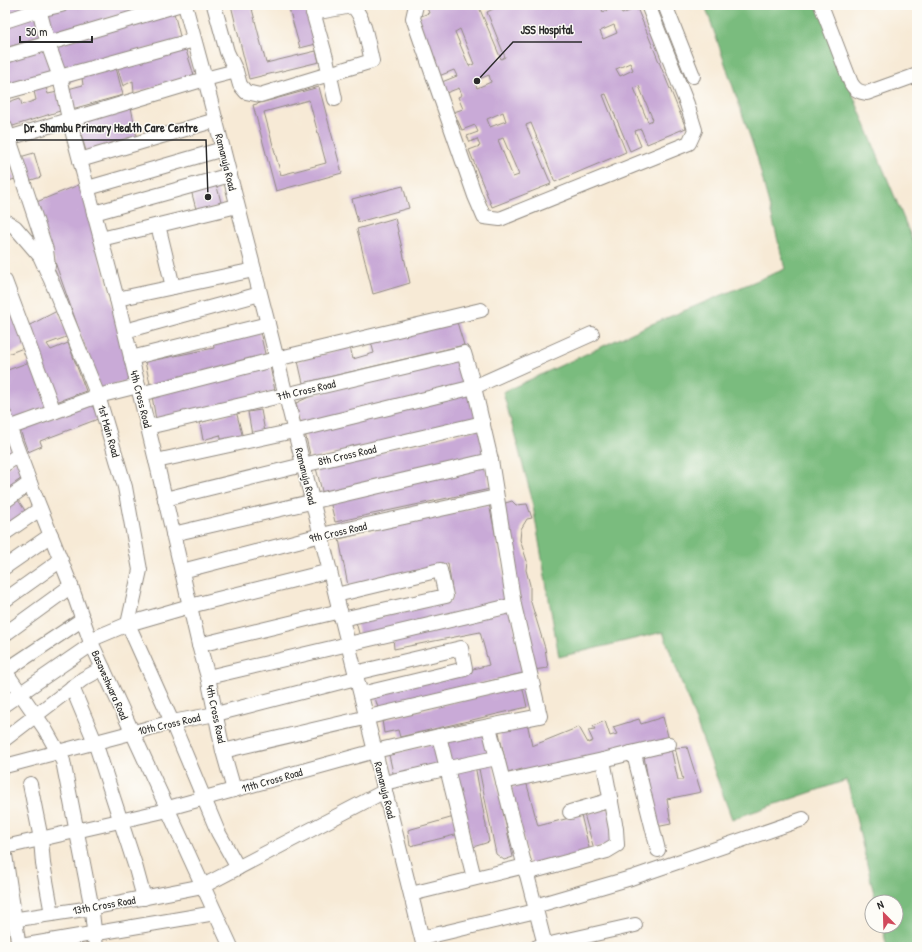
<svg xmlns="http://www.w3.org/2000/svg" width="922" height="952" font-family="'Patrick Hand',sans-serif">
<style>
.forest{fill:#7abc7e;stroke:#527454}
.building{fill:#c9aad7;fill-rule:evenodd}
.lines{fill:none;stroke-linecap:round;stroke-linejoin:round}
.minor-casing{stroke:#918a80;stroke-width:16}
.minor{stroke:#fff;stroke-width:14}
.labels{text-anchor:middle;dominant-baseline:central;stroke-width:3;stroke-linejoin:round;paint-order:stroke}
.street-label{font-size:11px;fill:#2b2b2b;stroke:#fdfcf7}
.leader{fill:none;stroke:#2b2b2b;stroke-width:1.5}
.callout-dot{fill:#2b2b2b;stroke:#fdfcf7;stroke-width:1.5}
.callout-label{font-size:12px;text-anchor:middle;font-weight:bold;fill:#2b2b2b;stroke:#fdfcf7;stroke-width:3;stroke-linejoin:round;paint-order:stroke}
</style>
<rect width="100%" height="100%" fill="#fdfcf7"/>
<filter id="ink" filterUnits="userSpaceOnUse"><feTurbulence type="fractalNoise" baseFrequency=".025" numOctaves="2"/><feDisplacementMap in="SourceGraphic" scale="8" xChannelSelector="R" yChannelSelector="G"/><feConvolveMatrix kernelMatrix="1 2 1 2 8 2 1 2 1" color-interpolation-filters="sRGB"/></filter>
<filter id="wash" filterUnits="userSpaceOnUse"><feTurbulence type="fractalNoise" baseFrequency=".012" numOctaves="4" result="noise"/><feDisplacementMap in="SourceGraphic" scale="16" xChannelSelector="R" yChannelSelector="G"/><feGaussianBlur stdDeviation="0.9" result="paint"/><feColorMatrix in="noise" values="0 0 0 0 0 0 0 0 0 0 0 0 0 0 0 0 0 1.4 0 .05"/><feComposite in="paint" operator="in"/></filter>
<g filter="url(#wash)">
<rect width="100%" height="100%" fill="#f7ead6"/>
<polygon class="forest" points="705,5 818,5 857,105 917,251 917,947 887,947 882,926 896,926 896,902 876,902 847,780 732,819 663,632 559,657 531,495 503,392 647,326 785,269 757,157"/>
<g id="blocks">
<g class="building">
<polygon points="5,5 34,5 5,18"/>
<polygon points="68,5 155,5 50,35 45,12"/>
<polygon points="231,5 251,5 266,63 316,51 319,62 249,79"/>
<polygon points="288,5 304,5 316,44 300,48"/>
<path d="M 426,5 L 478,5 L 501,59 L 505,57 L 487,12 L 497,7 L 496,5 L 600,5 L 603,12 L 610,9 L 608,5 L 618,5 L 622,14 L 637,8 L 686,128 L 647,144 L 641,129 L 635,131 L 641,146 L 630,151 L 606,94 L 603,95 L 626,152 L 555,182 L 531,123 L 526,125 L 551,184 L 492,207 L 469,150 L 480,146 L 477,139 L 470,142 L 467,136 L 478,132 L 475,125 L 462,130 L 454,112 L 463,109 L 458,97 L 462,95 L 459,88 L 446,93 L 442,82 L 457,76 L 454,70 L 439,76 L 416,18 L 429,13 ZM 614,25 L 617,33 L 603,39 L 600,31 ZM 460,29 L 474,64 L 469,66 L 455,32 ZM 630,63 L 633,70 L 620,76 L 616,69 ZM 489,75 L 491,82 L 477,88 L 474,81 ZM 639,86 L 653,120 L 648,122 L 634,88 ZM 503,112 L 506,121 L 490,127 L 487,119 ZM 503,138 L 519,175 L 513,177 L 498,140 Z"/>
<polygon points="173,9 181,40 62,72 55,45"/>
<polygon points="38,13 43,37 5,48 5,23"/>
<polygon points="184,44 194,75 134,93 133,81 123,86 116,63"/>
<polygon points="44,48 54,73 5,87 5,60"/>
<polygon points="115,64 123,95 72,109 68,89 83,85 82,78 66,83 65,77"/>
<polygon points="45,84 48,94 58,92 63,110 10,127 5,111 5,103 20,98 22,105 36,100 33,87"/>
<path d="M 319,87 L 342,173 L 276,191 L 253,105 ZM 309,100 L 326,163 L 281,175 L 264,112 Z"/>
<polygon points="131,107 137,138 86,151 77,121"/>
<polygon points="5,147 15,179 5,182"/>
<polygon points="34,153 41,177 28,181 20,157"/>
<polygon points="216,183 222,206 197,213 191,190"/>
<polygon points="81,184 131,380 100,389 34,203"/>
<polygon points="403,186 409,208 358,222 352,199"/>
<polygon points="395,218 410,283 373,294 357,229"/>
<polygon points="5,290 26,347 5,355"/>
<polygon points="57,311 69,336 47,344 51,350 68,343 86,391 56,402 28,326"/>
<polygon points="456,319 464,345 303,383 298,361 350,347 353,359 374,353 371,342"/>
<polygon points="260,332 266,358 151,388 145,362 214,348 213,343"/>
<polygon points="461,358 467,386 301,426 296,403 313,395"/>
<polygon points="32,361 48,406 11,421 5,405 5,371"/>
<polygon points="270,366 275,391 156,420 152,396"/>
<polygon points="468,391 477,420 311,459 305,433"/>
<polygon points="91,402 98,419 40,441 42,446 28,452 20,430"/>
<polygon points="261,410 265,432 252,435 248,412"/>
<polygon points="236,411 243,438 223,444 220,435 203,440 200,423"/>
<polygon points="480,429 485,457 323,495 316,468"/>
<polygon points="5,436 12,452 5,456"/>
<polygon points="18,459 25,476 5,490 5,469"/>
<polygon points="485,464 490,489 335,522 330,501"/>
<polygon points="16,497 26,512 5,527 5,504"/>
<polygon points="512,501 516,505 527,504 532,518 527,519 521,529 520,540 527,561 526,570 530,585 530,599 545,648 548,668 533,670 528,653 502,504"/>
<polygon points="489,504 509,601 360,637 356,622 451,601 453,596 448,563 348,586 339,539"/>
<polygon points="511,609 523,673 378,708 374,694 489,665 480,632 394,649 393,637"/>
<polygon points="522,685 527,707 400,737 398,730 384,733 382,720"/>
<polygon points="663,717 669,740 523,775 522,769 508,773 498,728 527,722 532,746 579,727 588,743 593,741 588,730 595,729 593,726 605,721 610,736 617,734 613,727 639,719 641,724"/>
<polygon points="486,732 491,755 450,764 445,739"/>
<polygon points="435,743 441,767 394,777 389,755"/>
<polygon points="687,747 701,792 667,799 671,824 656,827 644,756 671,749 678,780 683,780 675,748"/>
<polygon points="492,762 513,857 504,860 496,854 478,764"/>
<polygon points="475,765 489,842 473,847 453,770"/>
<polygon points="526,781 538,826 581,815 590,852 530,866 511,788"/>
<polygon points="610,809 614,843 594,849 584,814"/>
<polygon points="454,817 459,834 410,846 408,830"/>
</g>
</g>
</g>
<g filter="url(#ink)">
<use href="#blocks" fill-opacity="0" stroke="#918a80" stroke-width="1"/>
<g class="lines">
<g class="minor-casing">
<g id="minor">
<polyline points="38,5 48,44 60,77 69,119 117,299 159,473 199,645 208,677 223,751 234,790"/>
<polyline points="185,5 205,79 268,324 424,947"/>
<path d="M 214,5 L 227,52 L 236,71 L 240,85 L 246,92 L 260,95 L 372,61 C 368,46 365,16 352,6 L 313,13"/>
<polyline points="311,5 326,58 335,99"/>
<polyline points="416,5 413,18 475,196 484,217 500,219 689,143 695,130 687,104 648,5"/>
<polyline points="665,5 693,76"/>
<path d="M 821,5 L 851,83 C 855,90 859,92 867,93 L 917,75"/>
<polyline points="5,21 39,10 61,5"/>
<polyline points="5,56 178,5"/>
<polyline points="5,92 194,40"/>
<polyline points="5,127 46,250 48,266"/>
<polyline points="5,139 205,79 236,71"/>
<polyline points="80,160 216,120"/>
<polyline points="88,188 223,149"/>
<polyline points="94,213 230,175"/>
<polyline points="5,221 15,227 40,256 51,280 98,396 125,487 140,570 128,624 90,640"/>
<polyline points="158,225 173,287"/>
<polyline points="101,239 237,206"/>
<polyline points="5,281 54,412"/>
<polyline points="117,299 254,270"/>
<polyline points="125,331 260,294"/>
<polyline points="131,358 268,324"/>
<polyline points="140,394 276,359 481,310"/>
<polyline points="5,416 30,483 71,586 90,640 231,947"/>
<polyline points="5,431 9,428 98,396 138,386"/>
<polyline points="156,461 294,431 474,387 592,334"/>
<polyline points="5,464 19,455"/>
<polyline points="165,499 303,465 483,423"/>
<polyline points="5,501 30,483"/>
<polyline points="5,533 40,509"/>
<polyline points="173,534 491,460"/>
<polyline points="5,567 51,535"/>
<polyline points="182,571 321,535 496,497"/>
<polyline points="336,595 440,570 446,596 342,619"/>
<polyline points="5,600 61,560"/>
<polyline points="5,634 71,586"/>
<polyline points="199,645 340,611"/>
<polyline points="5,671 45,729 63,761 91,904 96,947"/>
<polyline points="5,671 83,619"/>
<polyline points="355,673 461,648 465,669 361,694"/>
<polyline points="208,677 514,605"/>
<polyline points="72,687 95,742 135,865 144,898"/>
<polyline points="5,704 92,644"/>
<polyline points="489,727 545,945"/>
<polyline points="439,736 474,878"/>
<polyline points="5,739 83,679 103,668"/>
<polyline points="223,751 531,679"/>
<polyline points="631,753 669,744"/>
<polyline points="5,766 172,722 216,714 356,678"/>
<polyline points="503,782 603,760"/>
<path d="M 383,783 C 421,775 458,765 497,758"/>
<polyline points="30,784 41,839 43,864 52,914"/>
<polyline points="570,812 611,800"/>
<polyline points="5,847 168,810 172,807 375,751 439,736 540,716 514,605 491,460 474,387 464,353 148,427"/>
<polyline points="5,855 19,947"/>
<polyline points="238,868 218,832 172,722 128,624 190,606 330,571"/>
<polyline points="526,873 607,851 617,845 616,829 603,760 631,753 634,754 658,850"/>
<polyline points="411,894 525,866"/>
<polyline points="535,906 631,878 803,819"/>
<polyline points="5,921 91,908 203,886 385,791"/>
<polyline points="422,938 536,911"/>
<polyline points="15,947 215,913"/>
<polyline points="537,947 635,925"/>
</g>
</g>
<use href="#minor" class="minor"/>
</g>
</g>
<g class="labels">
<g class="street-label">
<text transform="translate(226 162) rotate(76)">Ramanuja Road</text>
<text transform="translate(306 390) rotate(-13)">7th Cross Road</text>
<text transform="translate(141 399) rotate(76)">4th Cross Road</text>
<text transform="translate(109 431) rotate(74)">1st Main Road</text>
<text transform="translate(347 455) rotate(-13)">8th Cross Road</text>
<text transform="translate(306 476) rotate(76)">Ramanuja Road</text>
<text transform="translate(338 532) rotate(-13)">9th Cross Road</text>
<text transform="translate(110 685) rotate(66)">Basaveshwara Road</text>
<text transform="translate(216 714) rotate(78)">4th Cross Road</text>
<text transform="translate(169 724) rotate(-13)">10th Cross Road</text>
<text transform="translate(272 780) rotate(-16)">11th Cross Road</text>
<text transform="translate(385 790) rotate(76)">Ramanuja Road</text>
<text transform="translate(104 905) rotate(-10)">13th Cross Road</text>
</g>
</g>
<path class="leader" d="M477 81L513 42H582M208 197L206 140H16"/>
<g class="callout-dot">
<circle cx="477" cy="81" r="4"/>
<circle cx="208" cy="197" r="4"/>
</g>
<g class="callout-label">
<text x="547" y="34">JSS Hospital</text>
<text x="111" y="132">Dr. Shambu Primary Health Care Centre</text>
</g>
<rect width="922" height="952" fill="none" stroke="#fdfcf7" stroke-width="20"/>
<g transform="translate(884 914) rotate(337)"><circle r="19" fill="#fdfcf7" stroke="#a9a8a5"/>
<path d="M0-3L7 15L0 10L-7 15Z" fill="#d1495b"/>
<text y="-6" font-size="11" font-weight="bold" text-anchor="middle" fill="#2b2b2b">N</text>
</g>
<path d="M20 36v6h72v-6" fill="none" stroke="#2b2b2b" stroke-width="2"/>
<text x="26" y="36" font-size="12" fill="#2b2b2b" stroke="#fdfcf7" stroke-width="3" paint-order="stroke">50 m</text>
</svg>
